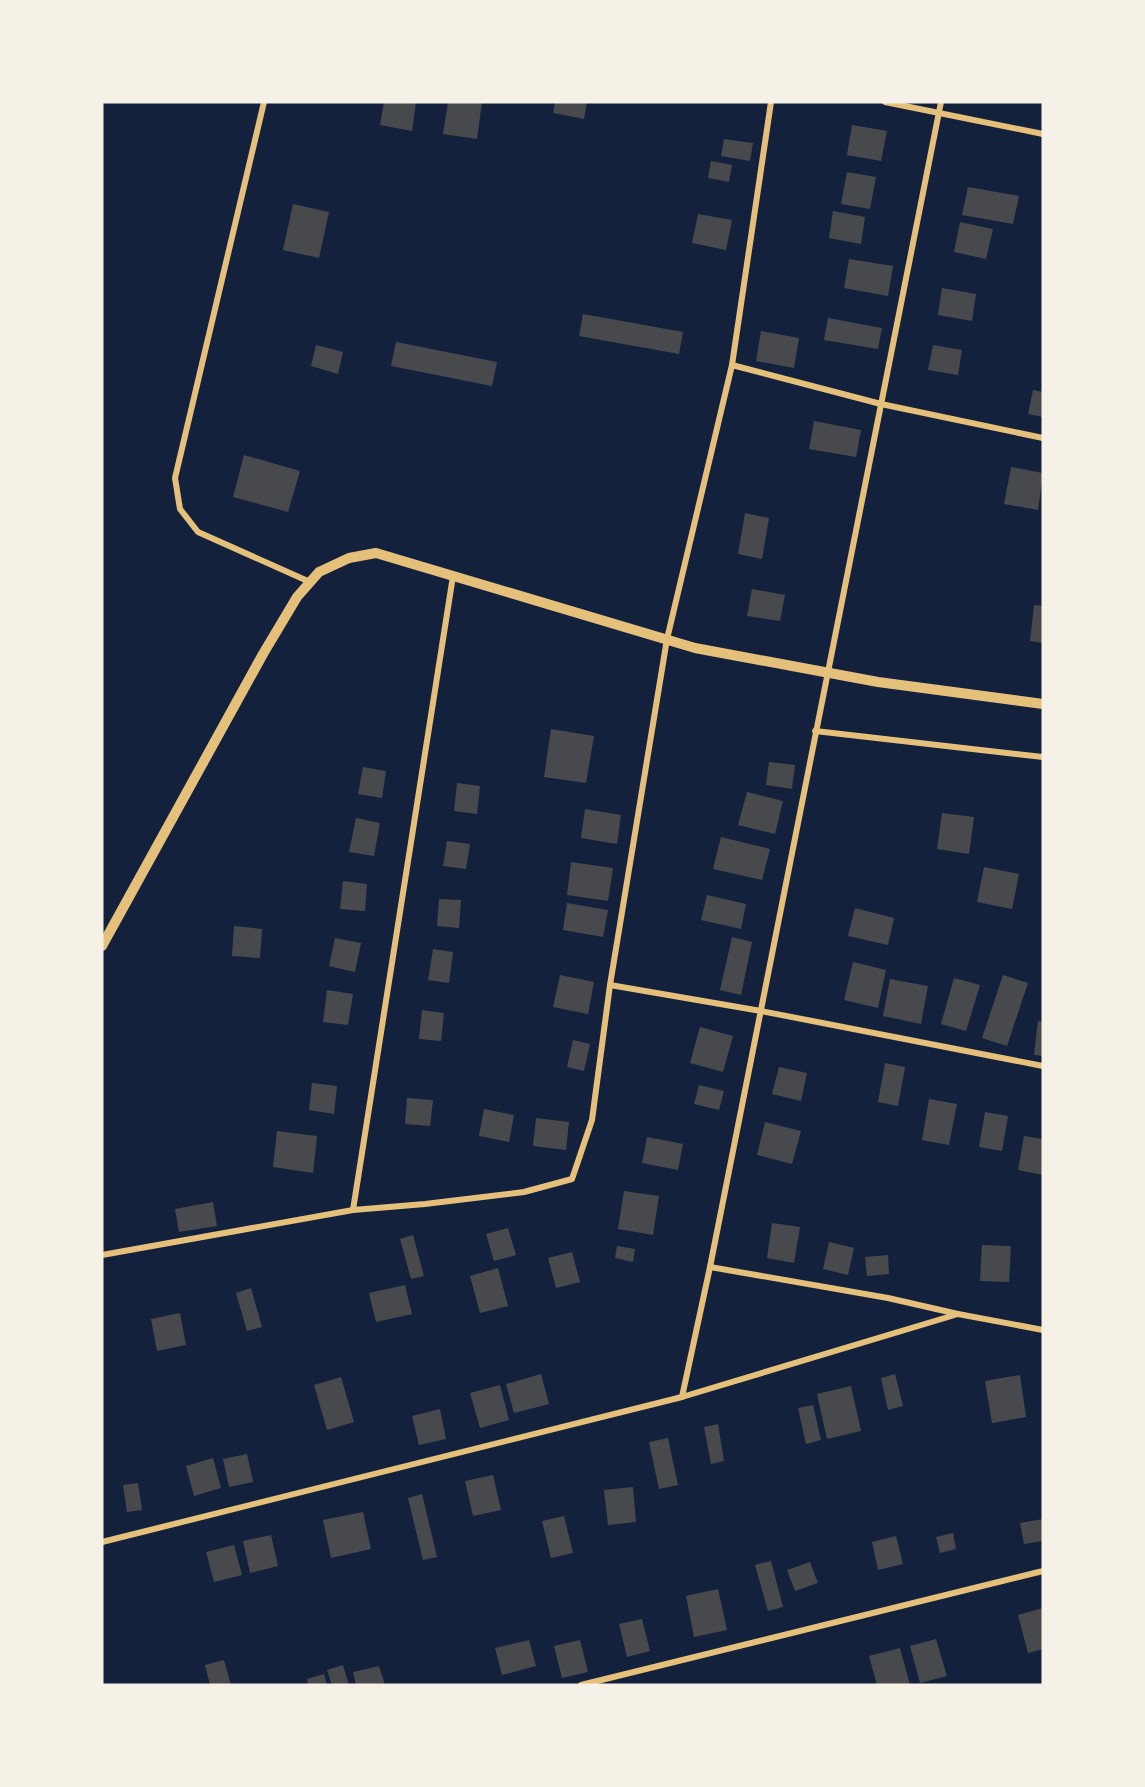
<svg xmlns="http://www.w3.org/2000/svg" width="1145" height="1787" font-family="'Crimson Pro',serif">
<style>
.building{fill:#48494c}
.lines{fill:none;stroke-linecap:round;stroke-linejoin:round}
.minor{stroke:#e5c07b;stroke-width:6}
.tertiary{stroke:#e5c07b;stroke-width:10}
</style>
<rect width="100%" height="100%" fill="#14213d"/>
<g class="building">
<polygon points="384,102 416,102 412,131 380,125"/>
<polygon points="448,102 482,102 477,139 443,134"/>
<polygon points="555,102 587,102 584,119 553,113"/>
<polygon points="852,125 887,131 881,161 847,155"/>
<polygon points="724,139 753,143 750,161 721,156"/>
<polygon points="711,161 732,165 729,182 708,178"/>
<polygon points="847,172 876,177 870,209 841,204"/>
<polygon points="968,187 1019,196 1013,224 962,215"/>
<polygon points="293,204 329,212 319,258 283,250"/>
<polygon points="833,211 865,217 861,244 829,238"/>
<polygon points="698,214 732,220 726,250 692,243"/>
<polygon points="960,222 993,229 986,259 954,252"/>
<polygon points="849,259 893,266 888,296 844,288"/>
<polygon points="942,288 976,294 972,321 938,315"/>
<polygon points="583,314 683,332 679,354 579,336"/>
<polygon points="828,318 882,328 878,349 824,340"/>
<polygon points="761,331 799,338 794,368 756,361"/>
<polygon points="396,342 497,362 492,386 391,366"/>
<polygon points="316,345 343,352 338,374 311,366"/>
<polygon points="933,345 962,350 958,375 928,370"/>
<polygon points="1033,390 1043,392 1043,417 1028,414"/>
<polygon points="814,421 861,430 856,457 809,449"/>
<polygon points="244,455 300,471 288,512 233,497"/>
<polygon points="1011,467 1043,473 1038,510 1004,504"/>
<polygon points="745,513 769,518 762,559 738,554"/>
<polygon points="752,589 785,595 780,621 747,616"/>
<polygon points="1034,605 1043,606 1043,643 1030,641"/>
<polygon points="551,729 594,736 586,783 544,777"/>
<polygon points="769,762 795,765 792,789 766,785"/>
<polygon points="363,767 386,771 382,798 358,794"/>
<polygon points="457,783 480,786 477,814 454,811"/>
<polygon points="747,792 783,801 775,834 738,825"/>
<polygon points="585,809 621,815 617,844 581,838"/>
<polygon points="942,813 974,817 969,854 937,849"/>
<polygon points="356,818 380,823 374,856 349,852"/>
<polygon points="721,837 770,849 762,880 713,869"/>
<polygon points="447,841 470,844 466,869 443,866"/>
<polygon points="571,862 613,868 608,901 567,895"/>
<polygon points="984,867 1019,874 1012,909 977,902"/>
<polygon points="343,881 367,884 365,911 340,909"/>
<polygon points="707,895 746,904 741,929 701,920"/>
<polygon points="439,899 461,900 459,928 437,926"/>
<polygon points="567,903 608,910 603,937 563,930"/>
<polygon points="855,908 894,918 888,945 848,936"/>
<polygon points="234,926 262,929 260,958 232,956"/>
<polygon points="732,937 752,942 741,995 720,990"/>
<polygon points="335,938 361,943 355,972 329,966"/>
<polygon points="433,949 453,952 449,983 428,980"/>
<polygon points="853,962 886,970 878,1008 844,1000"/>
<polygon points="560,975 594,982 588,1014 553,1007"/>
<polygon points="1003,975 1028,983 1007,1046 982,1038"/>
<polygon points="954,978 980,985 966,1031 941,1024"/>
<polygon points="890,979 928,986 921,1024 883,1016"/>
<polygon points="327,990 353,994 348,1025 323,1022"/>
<polygon points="422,1010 444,1013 441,1041 419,1039"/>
<polygon points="1038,1021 1043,1022 1043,1056 1034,1055"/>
<polygon points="700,1027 733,1036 723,1072 690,1063"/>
<polygon points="573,1040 590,1044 584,1071 567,1067"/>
<polygon points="885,1063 905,1067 898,1106 878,1102"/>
<polygon points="779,1067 807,1073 801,1101 772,1094"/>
<polygon points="312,1083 337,1086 334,1114 309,1110"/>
<polygon points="699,1085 724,1091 719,1110 694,1104"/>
<polygon points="407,1098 433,1100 430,1126 405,1124"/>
<polygon points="929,1099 957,1104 949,1145 922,1140"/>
<polygon points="484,1109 514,1115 509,1142 479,1136"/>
<polygon points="985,1112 1008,1116 1002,1151 979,1147"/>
<polygon points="536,1118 569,1122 566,1150 533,1146"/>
<polygon points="765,1122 801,1131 792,1164 757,1155"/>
<polygon points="277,1131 317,1136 313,1173 273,1167"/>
<polygon points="1024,1136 1043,1139 1043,1175 1018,1170"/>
<polygon points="647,1137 683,1144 678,1170 642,1163"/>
<polygon points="624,1191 659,1196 653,1235 618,1229"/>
<polygon points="213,1202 217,1226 179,1232 175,1209"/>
<polygon points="772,1223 800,1227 794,1263 767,1258"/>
<polygon points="508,1228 516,1255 494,1261 486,1234"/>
<polygon points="413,1235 424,1276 411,1279 400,1239"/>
<polygon points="829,1242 854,1248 848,1275 823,1269"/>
<polygon points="982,1245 1011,1246 1009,1282 980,1281"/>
<polygon points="617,1246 635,1249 633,1262 615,1258"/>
<polygon points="572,1252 580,1282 556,1288 548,1258"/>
<polygon points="888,1255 889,1274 867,1276 865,1257"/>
<polygon points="498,1268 508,1306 480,1313 470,1276"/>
<polygon points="405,1285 412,1314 376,1322 369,1293"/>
<polygon points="251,1288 262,1327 247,1331 236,1293"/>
<polygon points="180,1313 186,1345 157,1351 151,1319"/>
<polygon points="541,1374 549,1404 514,1413 506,1384"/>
<polygon points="895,1374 903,1406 888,1410 881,1378"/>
<polygon points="1020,1375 1026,1417 992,1423 985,1381"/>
<polygon points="341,1377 354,1422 327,1430 314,1385"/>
<polygon points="500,1385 509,1420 480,1428 470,1393"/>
<polygon points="851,1386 861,1431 827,1439 817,1394"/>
<polygon points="813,1405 821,1440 806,1444 798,1408"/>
<polygon points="440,1409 446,1439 419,1445 412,1416"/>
<polygon points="718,1424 724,1461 711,1464 704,1427"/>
<polygon points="668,1438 678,1485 659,1489 649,1442"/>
<polygon points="247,1454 253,1482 229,1487 223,1459"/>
<polygon points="213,1458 221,1488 194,1496 186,1466"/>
<polygon points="493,1475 501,1510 473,1516 465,1481"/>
<polygon points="138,1483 142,1510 127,1512 123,1485"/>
<polygon points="633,1487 636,1522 608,1525 604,1490"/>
<polygon points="422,1494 437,1557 423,1560 408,1498"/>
<polygon points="363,1512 371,1549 331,1558 323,1520"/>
<polygon points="564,1516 573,1553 551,1558 542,1521"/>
<polygon points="1043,1519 1043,1541 1024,1544 1020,1523"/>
<polygon points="953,1533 956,1549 940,1553 936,1537"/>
<polygon points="271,1535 278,1566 250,1573 243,1541"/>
<polygon points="896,1536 903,1564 878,1570 872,1542"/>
<polygon points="234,1545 242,1575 214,1582 206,1552"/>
<polygon points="771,1561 783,1607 768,1611 755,1565"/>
<polygon points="810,1562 818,1583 795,1591 787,1570"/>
<polygon points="718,1589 727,1630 694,1637 686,1596"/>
<polygon points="1043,1608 1043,1649 1028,1653 1018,1615"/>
<polygon points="642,1619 650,1651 627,1657 619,1624"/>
<polygon points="936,1639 947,1676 920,1683 910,1646"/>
<polygon points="529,1640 536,1666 502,1675 495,1648"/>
<polygon points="580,1640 588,1672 562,1678 554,1646"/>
<polygon points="900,1648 910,1685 877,1685 869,1656"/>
<polygon points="224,1660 231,1685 210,1685 205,1665"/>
<polygon points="343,1665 349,1685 332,1685 327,1670"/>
<polygon points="379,1666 385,1685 356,1685 353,1672"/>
<polygon points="324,1674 327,1685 308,1685 307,1679"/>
</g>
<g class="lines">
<g class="minor">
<polyline points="264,102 175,478 180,509 198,532 310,582"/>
<polyline points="885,102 1043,134"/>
<polyline points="732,365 881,404 1043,438"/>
<polyline points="815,731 1043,757"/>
<polyline points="610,985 761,1011 1043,1066"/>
<polyline points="353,1210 453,576"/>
<polyline points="102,1255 353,1210 425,1204 524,1192 572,1179 592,1120 610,985 667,639 732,365 771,102"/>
<polyline points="710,1267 888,1298 958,1314 1043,1330"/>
<polyline points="682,1397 710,1267 941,102"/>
<polyline points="102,1542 682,1397 958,1314"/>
<polyline points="581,1685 1043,1571"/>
</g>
<polyline class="tertiary" points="102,946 263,654 297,597 319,572 349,558 376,553 695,648 878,682 1043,704"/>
</g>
<rect width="1145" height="1787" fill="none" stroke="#f6f1e7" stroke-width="207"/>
</svg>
